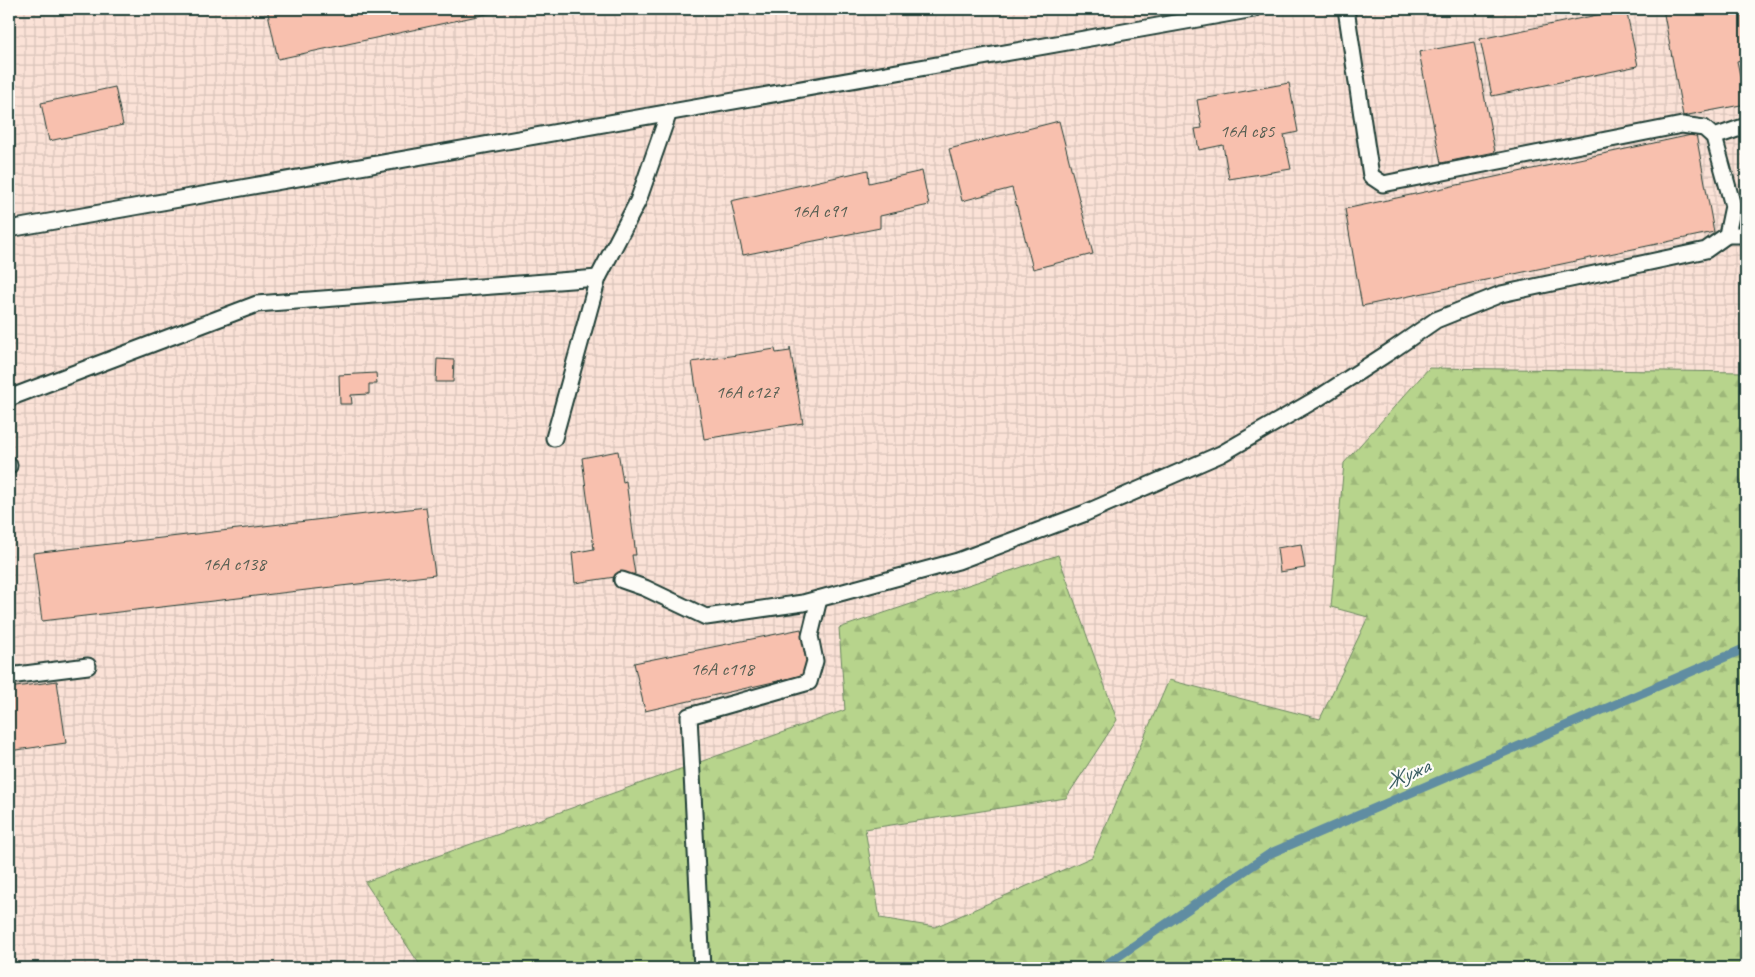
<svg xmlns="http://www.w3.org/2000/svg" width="1755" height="977" font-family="Caveat,sans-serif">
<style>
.industrial{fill:url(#industrial-grid)}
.forest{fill:url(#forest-firs);stroke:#6b8860}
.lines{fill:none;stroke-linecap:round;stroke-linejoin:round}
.stream{stroke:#618da2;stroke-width:9}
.building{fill:#f8c0ae;stroke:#1f3d34}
.lane-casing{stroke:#1f3d34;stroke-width:19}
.lane{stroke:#fdfcf7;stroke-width:15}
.labels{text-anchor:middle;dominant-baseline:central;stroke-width:4.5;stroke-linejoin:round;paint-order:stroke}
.number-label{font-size:19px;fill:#555e52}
.water-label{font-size:22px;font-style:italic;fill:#3a5e62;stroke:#fdfcf7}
</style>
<defs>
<pattern id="industrial-grid" width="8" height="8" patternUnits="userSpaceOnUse" patternTransform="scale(1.25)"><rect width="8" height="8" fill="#fbe2d7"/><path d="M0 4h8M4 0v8" fill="none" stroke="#d7c3b9"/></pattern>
<pattern id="forest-firs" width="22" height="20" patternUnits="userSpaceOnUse" patternTransform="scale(1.25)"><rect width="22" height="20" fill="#b7d48c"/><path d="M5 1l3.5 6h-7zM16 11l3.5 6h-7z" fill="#9db779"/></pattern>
</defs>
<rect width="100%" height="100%" fill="#fcf0e8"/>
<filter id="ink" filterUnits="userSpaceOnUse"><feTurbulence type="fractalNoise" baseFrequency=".02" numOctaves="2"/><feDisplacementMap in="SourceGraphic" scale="10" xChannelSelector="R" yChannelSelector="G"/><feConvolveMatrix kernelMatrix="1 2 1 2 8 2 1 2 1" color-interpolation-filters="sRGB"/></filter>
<g filter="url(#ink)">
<rect class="industrial" x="9" y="9" width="1737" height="959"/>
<polygon class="forest" points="1429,368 1746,372 1746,968 422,968 365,882 845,710 839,628 1058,555 1117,720 1066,798 865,829 880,918 935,927 1092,857 1169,680 1320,719 1368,617 1331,607 1344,463"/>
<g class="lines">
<polyline class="stream" points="1101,968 1271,853 1746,648"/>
</g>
<g class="building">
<polygon points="267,9 510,9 278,59"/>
<polygon points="1626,9 1638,66 1492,96 1480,39"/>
<polygon points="1663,9 1746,9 1746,59 1737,61 1746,104 1683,116"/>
<polygon points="1474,42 1495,152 1441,163 1419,52"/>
<polygon points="1289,83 1298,132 1284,135 1291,169 1229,179 1223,145 1199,150 1195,129 1202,128 1197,100"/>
<polygon points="115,87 123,125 49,141 41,103"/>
<polygon points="1059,121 1093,254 1033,269 1012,188 962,201 949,149"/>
<polygon points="1696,134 1714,232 1362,306 1345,209"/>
<polygon points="868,170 869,183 922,171 929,205 880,216 880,228 743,255 731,201"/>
<polygon points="790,347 803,423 704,439 692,362 775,349 776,353 790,351"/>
<polygon points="437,359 454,360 453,382 436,382"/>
<polygon points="376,373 377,384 369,384 369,394 351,395 352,404 340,404 339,375"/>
<polygon points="618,451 623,482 626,481 636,555 632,555 635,574 575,583 572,553 594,549 582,458"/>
<polygon points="426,507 435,575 42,621 33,553"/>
<polygon points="1301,544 1305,568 1280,572 1277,548"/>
<polygon points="801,629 809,674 645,711 634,663"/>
<polygon points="57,681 66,743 9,751 9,688"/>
</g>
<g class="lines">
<g class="lane-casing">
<g id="lane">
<polyline points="1714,137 1746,126"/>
<polyline points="9,229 1254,9"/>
<polyline points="1727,235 1746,235"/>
<polyline points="9,398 257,304 598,278"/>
<polyline points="554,438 598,278 638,201 669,112"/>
<polyline points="9,465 9,466"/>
<polyline points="622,580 645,588 706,617 803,603 958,561 1083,514 1221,454 1320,397 1394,349 1436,320 1501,294 1706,250 1727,235 1733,206 1714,137 1704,128 1682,125 1383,184 1371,176 1346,9"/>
<polyline points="9,676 88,666"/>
<polyline points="702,968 689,716 809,682 815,661 810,636 819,599"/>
</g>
</g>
<use href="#lane" class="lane"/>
</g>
</g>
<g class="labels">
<g class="number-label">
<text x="1247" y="131">16А с85</text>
<text x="819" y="211">16А с91</text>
<text x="747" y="392">16А с127</text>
<text x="234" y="564">16А с138</text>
<text x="722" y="669">16А с118</text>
</g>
<g class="water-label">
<text transform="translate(1407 774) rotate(-23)">Жужа</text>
</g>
</g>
<rect width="1755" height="977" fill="none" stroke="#fdfcf7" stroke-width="30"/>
<rect x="15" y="15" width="1725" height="947" fill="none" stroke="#1f3d34" stroke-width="2" filter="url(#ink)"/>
</svg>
